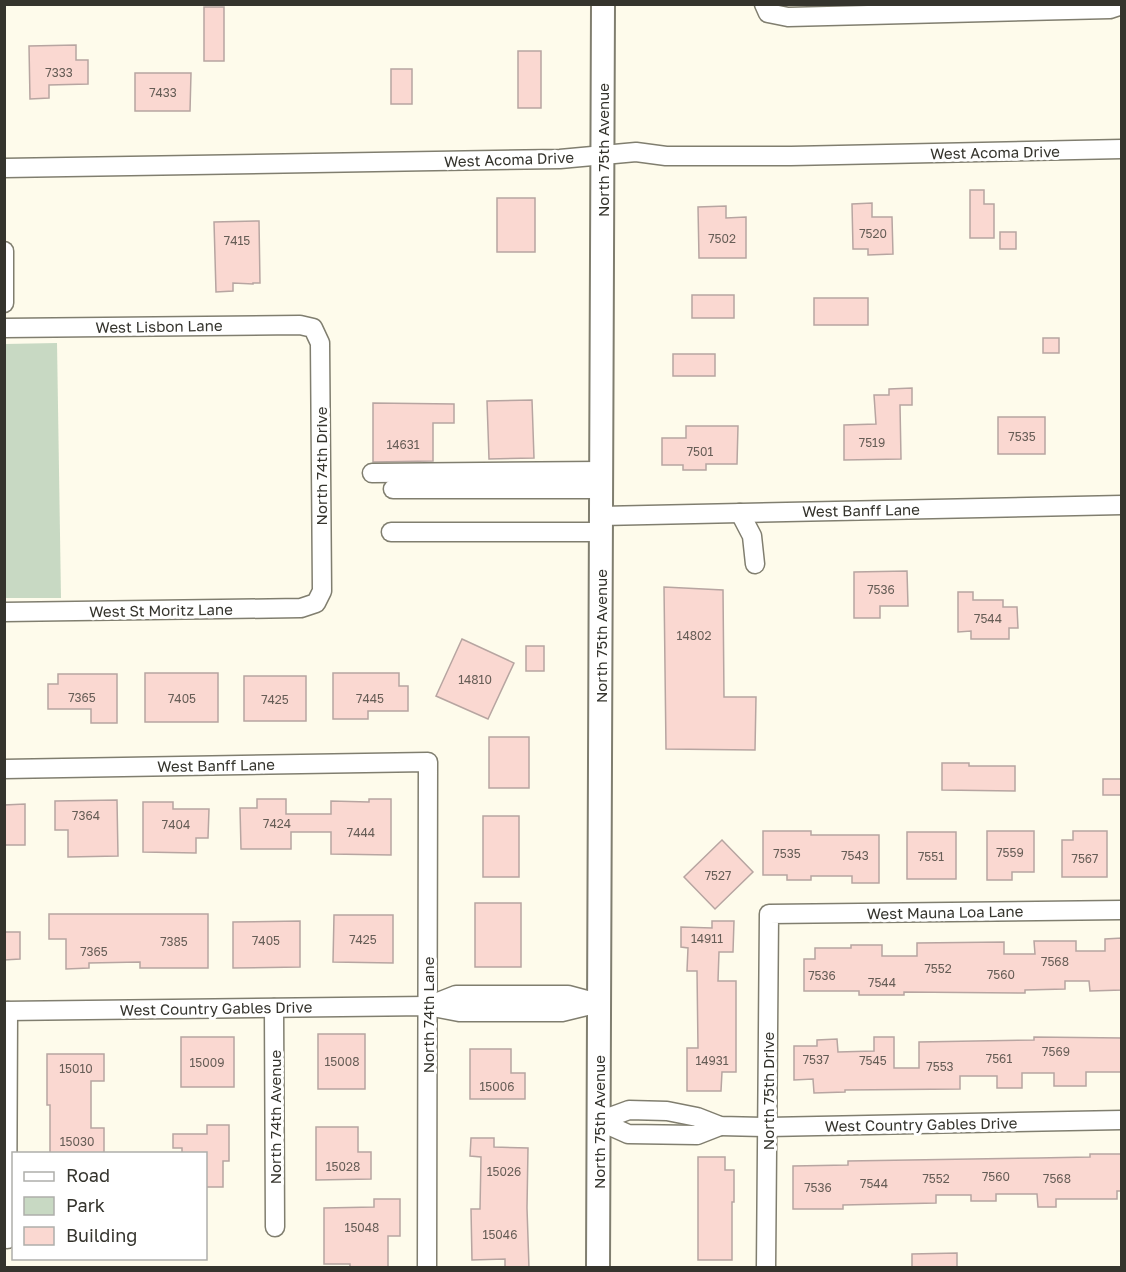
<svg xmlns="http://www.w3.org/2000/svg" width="1126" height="1272" font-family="'Golos Text',sans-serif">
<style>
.green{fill:#c8d9c3}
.building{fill:#fad8d1;stroke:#b7a5a1;stroke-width:1.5}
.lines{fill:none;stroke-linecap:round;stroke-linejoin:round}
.minor-casing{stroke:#807e6f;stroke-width:21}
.major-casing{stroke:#807e6f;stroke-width:26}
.minor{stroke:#fff;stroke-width:18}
.major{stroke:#fff;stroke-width:22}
.labels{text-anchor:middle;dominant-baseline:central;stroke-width:6;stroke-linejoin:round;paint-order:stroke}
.number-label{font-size:12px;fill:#665d56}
.street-label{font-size:15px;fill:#35342d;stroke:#fff}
</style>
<rect width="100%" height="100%" fill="#fefbeb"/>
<polygon class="green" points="57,343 61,598 5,598 5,344"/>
<g class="building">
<rect x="204" y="7" width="20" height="54"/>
<polygon points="76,45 76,60 88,60 88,84 49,85 49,98 30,99 29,46"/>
<rect x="518" y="51" width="23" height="57"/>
<rect x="391" y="69" width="21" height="35"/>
<polygon points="135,73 191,73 190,111 135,111"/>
<polygon points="970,190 984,190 984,204 994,204 994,238 970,238"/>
<rect x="497" y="198" width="38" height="54"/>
<polygon points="872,203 872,217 892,217 893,254 868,255 868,249 853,249 852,204"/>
<polygon points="726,206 726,218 746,217 746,258 699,258 698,207"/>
<polygon points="259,221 260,283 253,283 253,284 233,283 233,291 216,292 214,222"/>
<rect x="1000" y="232" width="16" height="17"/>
<rect x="692" y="295" width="42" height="23"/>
<rect x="814" y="298" width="54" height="27"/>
<rect x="1043" y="338" width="16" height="15"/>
<rect x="673" y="354" width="42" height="22"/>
<polygon points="912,388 912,405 900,405 901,459 844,460 844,425 876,424 874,395 889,395 889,389"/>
<polygon points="532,400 534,458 489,459 487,401"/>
<polygon points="373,403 454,404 454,423 433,423 433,461 373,462"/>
<rect x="998" y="417" width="47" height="37"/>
<polygon points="686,426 738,426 737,464 706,464 706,470 683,470 683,465 662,465 662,438 686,438"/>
<polygon points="907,571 908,606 880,606 880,618 854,618 854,572"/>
<polygon points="664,587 723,590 724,697 756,697 755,750 666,749"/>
<polygon points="958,592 973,592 973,600 1003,600 1003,607 1017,607 1018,628 1009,628 1009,639 971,639 971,631 958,632"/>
<polygon points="462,639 514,663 488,719 436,696"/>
<rect x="526" y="646" width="18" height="25"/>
<rect x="145" y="673" width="73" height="49"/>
<polygon points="333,673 399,673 399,686 408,686 408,711 368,711 368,719 333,719"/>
<polygon points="58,674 117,674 117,723 91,723 91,709 48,709 48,684 58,684"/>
<rect x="244" y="676" width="62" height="45"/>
<rect x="489" y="737" width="40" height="51"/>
<polygon points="942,763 969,763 969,766 1015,766 1015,791 942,790"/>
<rect x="1103" y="779" width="19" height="16"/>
<polygon points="257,799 286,799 286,814 331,814 331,801 369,802 369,799 391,799 391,855 331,854 331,832 291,832 291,849 241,849 240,808 257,808"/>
<polygon points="117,800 118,856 68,857 68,830 55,830 55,801"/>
<polygon points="143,802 173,802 173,809 209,809 208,838 196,838 196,853 143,852"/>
<polygon points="25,804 25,845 4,845 4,805"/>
<rect x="483" y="816" width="36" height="61"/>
<polygon points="763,831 811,831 811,835 879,835 879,883 852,883 852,876 811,876 811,880 787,880 787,875 763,875"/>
<polygon points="987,831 1034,831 1034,872 1012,872 1012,880 987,880"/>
<polygon points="1073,831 1107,831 1107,877 1062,877 1062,840 1073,840"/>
<rect x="907" y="832" width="49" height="47"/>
<polygon points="722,840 753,872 715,909 684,877"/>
<rect x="475" y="903" width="46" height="64"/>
<polygon points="49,914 208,914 208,968 140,968 140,962 89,963 89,968 66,969 66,939 49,939"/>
<polygon points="334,915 393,915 393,963 333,962"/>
<polygon points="300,921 300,967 233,968 233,922"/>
<polygon points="712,921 734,921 733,952 719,952 718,981 736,981 736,1072 722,1072 721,1091 687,1091 687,1048 698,1048 697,971 687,971 688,948 681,947 681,927 712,928"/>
<polygon points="4,932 20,932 20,959 4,960"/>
<polygon points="1122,938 1122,990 1090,991 1089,981 1065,981 1065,989 1025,990 1025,993 904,992 904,995 859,995 859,991 804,991 804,959 815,959 815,948 851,948 851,945 882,945 882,956 917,956 917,943 1004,942 1004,954 1035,954 1034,941 1076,941 1076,951 1105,951 1105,939"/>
<rect x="318" y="1034" width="47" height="55"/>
<rect x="181" y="1037" width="53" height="50"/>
<polygon points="874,1037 894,1037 894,1068 919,1068 919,1042 1034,1040 1034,1037 1122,1038 1122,1072 1086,1072 1086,1086 1054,1086 1054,1073 1022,1073 1022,1088 997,1088 997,1076 960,1076 960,1089 845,1090 845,1092 814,1093 813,1079 794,1080 794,1046 817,1046 817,1040 837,1039 838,1052 874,1051"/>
<polygon points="470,1049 511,1049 511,1073 525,1073 525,1099 470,1099"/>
<polygon points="47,1054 104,1054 104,1081 91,1081 91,1128 104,1128 104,1154 50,1154 50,1105 47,1105"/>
<polygon points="207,1125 229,1125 229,1161 223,1161 223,1187 206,1187 206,1154 182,1154 182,1148 173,1148 173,1134 207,1134"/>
<polygon points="316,1127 358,1127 358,1152 371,1152 371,1179 316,1180"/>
<polygon points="471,1138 494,1138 494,1147 528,1148 527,1208 529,1268 505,1268 505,1259 472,1260 471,1209 480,1209 481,1157 470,1156"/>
<polygon points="1090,1154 1122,1154 1122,1191 1117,1191 1117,1199 1056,1199 1056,1207 1038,1207 1037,1194 996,1194 996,1201 971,1201 971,1195 936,1195 936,1203 843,1205 843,1209 793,1209 793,1166 848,1165 848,1161 1037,1158 1090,1157"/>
<polygon points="698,1157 725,1157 725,1170 734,1170 734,1202 732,1202 732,1260 698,1260"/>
<polygon points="374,1199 400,1199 400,1236 388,1236 388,1268 350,1268 350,1264 324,1264 324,1208 374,1207"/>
<polygon points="957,1253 957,1268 912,1268 912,1254"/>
</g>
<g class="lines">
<g class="minor-casing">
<g id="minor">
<polyline points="764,4 768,13 788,17 1110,9 1122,5"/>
<polyline points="4,168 560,159 636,152 666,156 791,156 1122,149"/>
<polyline points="4,251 4,303"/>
<polyline points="4,328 300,325 313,328 320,343 322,591 316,603 301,608 4,612"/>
<polyline points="372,473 602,471"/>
<polyline points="393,489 601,489"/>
<polyline points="740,513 752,536 755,564"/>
<polyline points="601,516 1122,505"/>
<polyline points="391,532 601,532"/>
<polyline points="4,769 428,762 427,1268"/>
<polyline points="428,1006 456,995 568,995 598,1003"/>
<polyline points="274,1008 275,1227"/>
<polyline points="4,1011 428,1006 459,1012 562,1012 599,1003"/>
<polyline points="599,1121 629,1110 667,1111 697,1117 720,1126 768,1127 1122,1120"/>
<polyline points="599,1121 628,1134 697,1135 720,1126"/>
<polyline points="7,1239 8,1011"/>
<polyline points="766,1268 769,914 1122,910"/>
</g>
</g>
<g class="major-casing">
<polyline id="major" points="598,1268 603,4"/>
</g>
<use href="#minor" class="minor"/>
<use href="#major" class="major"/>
</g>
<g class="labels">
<g class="number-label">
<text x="59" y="72">7333</text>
<text x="163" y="92">7433</text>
<text x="873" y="233">7520</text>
<text x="722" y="238">7502</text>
<text x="237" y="240">7415</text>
<text x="1022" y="436">7535</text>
<text x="872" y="442">7519</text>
<text x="403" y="444">14631</text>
<text x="700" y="451">7501</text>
<text x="881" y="589">7536</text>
<text x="988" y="618">7544</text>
<text x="694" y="635">14802</text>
<text x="475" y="679">14810</text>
<text x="82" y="697">7365</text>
<text x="182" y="698">7405</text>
<text x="370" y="698">7445</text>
<text x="275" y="699">7425</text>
<text x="86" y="815">7364</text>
<text x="277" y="823">7424</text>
<text x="176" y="824">7404</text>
<text x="361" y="832">7444</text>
<text x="1010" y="852">7559</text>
<text x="787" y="853">7535</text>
<text x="855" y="855">7543</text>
<text x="931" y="856">7551</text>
<text x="1085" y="858">7567</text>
<text x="718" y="875">7527</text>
<text x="707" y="938">14911</text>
<text x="363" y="939">7425</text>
<text x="266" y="940">7405</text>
<text x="174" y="941">7385</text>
<text x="94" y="951">7365</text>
<text x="1055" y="961">7568</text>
<text x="938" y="968">7552</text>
<text x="1001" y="974">7560</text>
<text x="822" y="975">7536</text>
<text x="882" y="982">7544</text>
<text x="1056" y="1051">7569</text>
<text x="999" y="1058">7561</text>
<text x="816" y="1059">7537</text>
<text x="712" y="1060">14931</text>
<text x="873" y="1060">7545</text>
<text x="342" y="1061">15008</text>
<text x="207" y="1062">15009</text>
<text x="940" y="1066">7553</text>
<text x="76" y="1068">15010</text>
<text x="497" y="1086">15006</text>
<text x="77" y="1141">15030</text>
<text x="343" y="1166">15028</text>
<text x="504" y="1171">15026</text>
<text x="996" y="1176">7560</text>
<text x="936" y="1178">7552</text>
<text x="1057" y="1178">7568</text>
<text x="874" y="1183">7544</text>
<text x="818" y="1187">7536</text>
<text x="362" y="1227">15048</text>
<text x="500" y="1234">15046</text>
</g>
<g class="street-label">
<text transform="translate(603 150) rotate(-90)">North 75th Avenue</text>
<text transform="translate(995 152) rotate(-1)">West Acoma Drive</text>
<text transform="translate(509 159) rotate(-2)">West Acoma Drive</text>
<text transform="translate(159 326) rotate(-1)">West Lisbon Lane</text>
<text transform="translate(321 466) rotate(-90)">North 74th Drive</text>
<text transform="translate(861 510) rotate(-1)">West Banff Lane</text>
<text transform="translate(161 610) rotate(-1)">West St Moritz Lane</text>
<text transform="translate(601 636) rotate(-90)">North 75th Avenue</text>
<text transform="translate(216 765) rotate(-1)">West Banff Lane</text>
<text transform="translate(945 912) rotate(-1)">West Mauna Loa Lane</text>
<text transform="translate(216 1008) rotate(-1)">West Country Gables Drive</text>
<text transform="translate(428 1015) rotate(-90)">North 74th Lane</text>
<text transform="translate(768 1091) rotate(-90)">North 75th Drive</text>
<text transform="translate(275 1117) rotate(-90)">North 74th Avenue</text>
<text transform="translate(599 1122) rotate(-90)">North 75th Avenue</text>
<text transform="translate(921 1124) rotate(-1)">West Country Gables Drive</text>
</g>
</g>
<rect width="1126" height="1272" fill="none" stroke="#35342d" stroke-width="12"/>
<rect x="12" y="1152" width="195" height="108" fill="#ffffff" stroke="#aeaeab" stroke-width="1.5"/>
<rect x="24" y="1172" width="30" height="9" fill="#ffffff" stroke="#aeaeab" stroke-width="1.5"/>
<text x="66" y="1182" font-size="18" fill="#35342d">Road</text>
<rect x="24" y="1197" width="30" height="18" fill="#c8d9c3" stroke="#aeaeab" stroke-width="1.5"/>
<text x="66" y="1212" font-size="18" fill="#35342d">Park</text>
<rect x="24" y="1227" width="30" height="18" fill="#fad8d1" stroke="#aeaeab" stroke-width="1.5"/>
<text x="66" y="1242" font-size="18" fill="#35342d">Building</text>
</svg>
